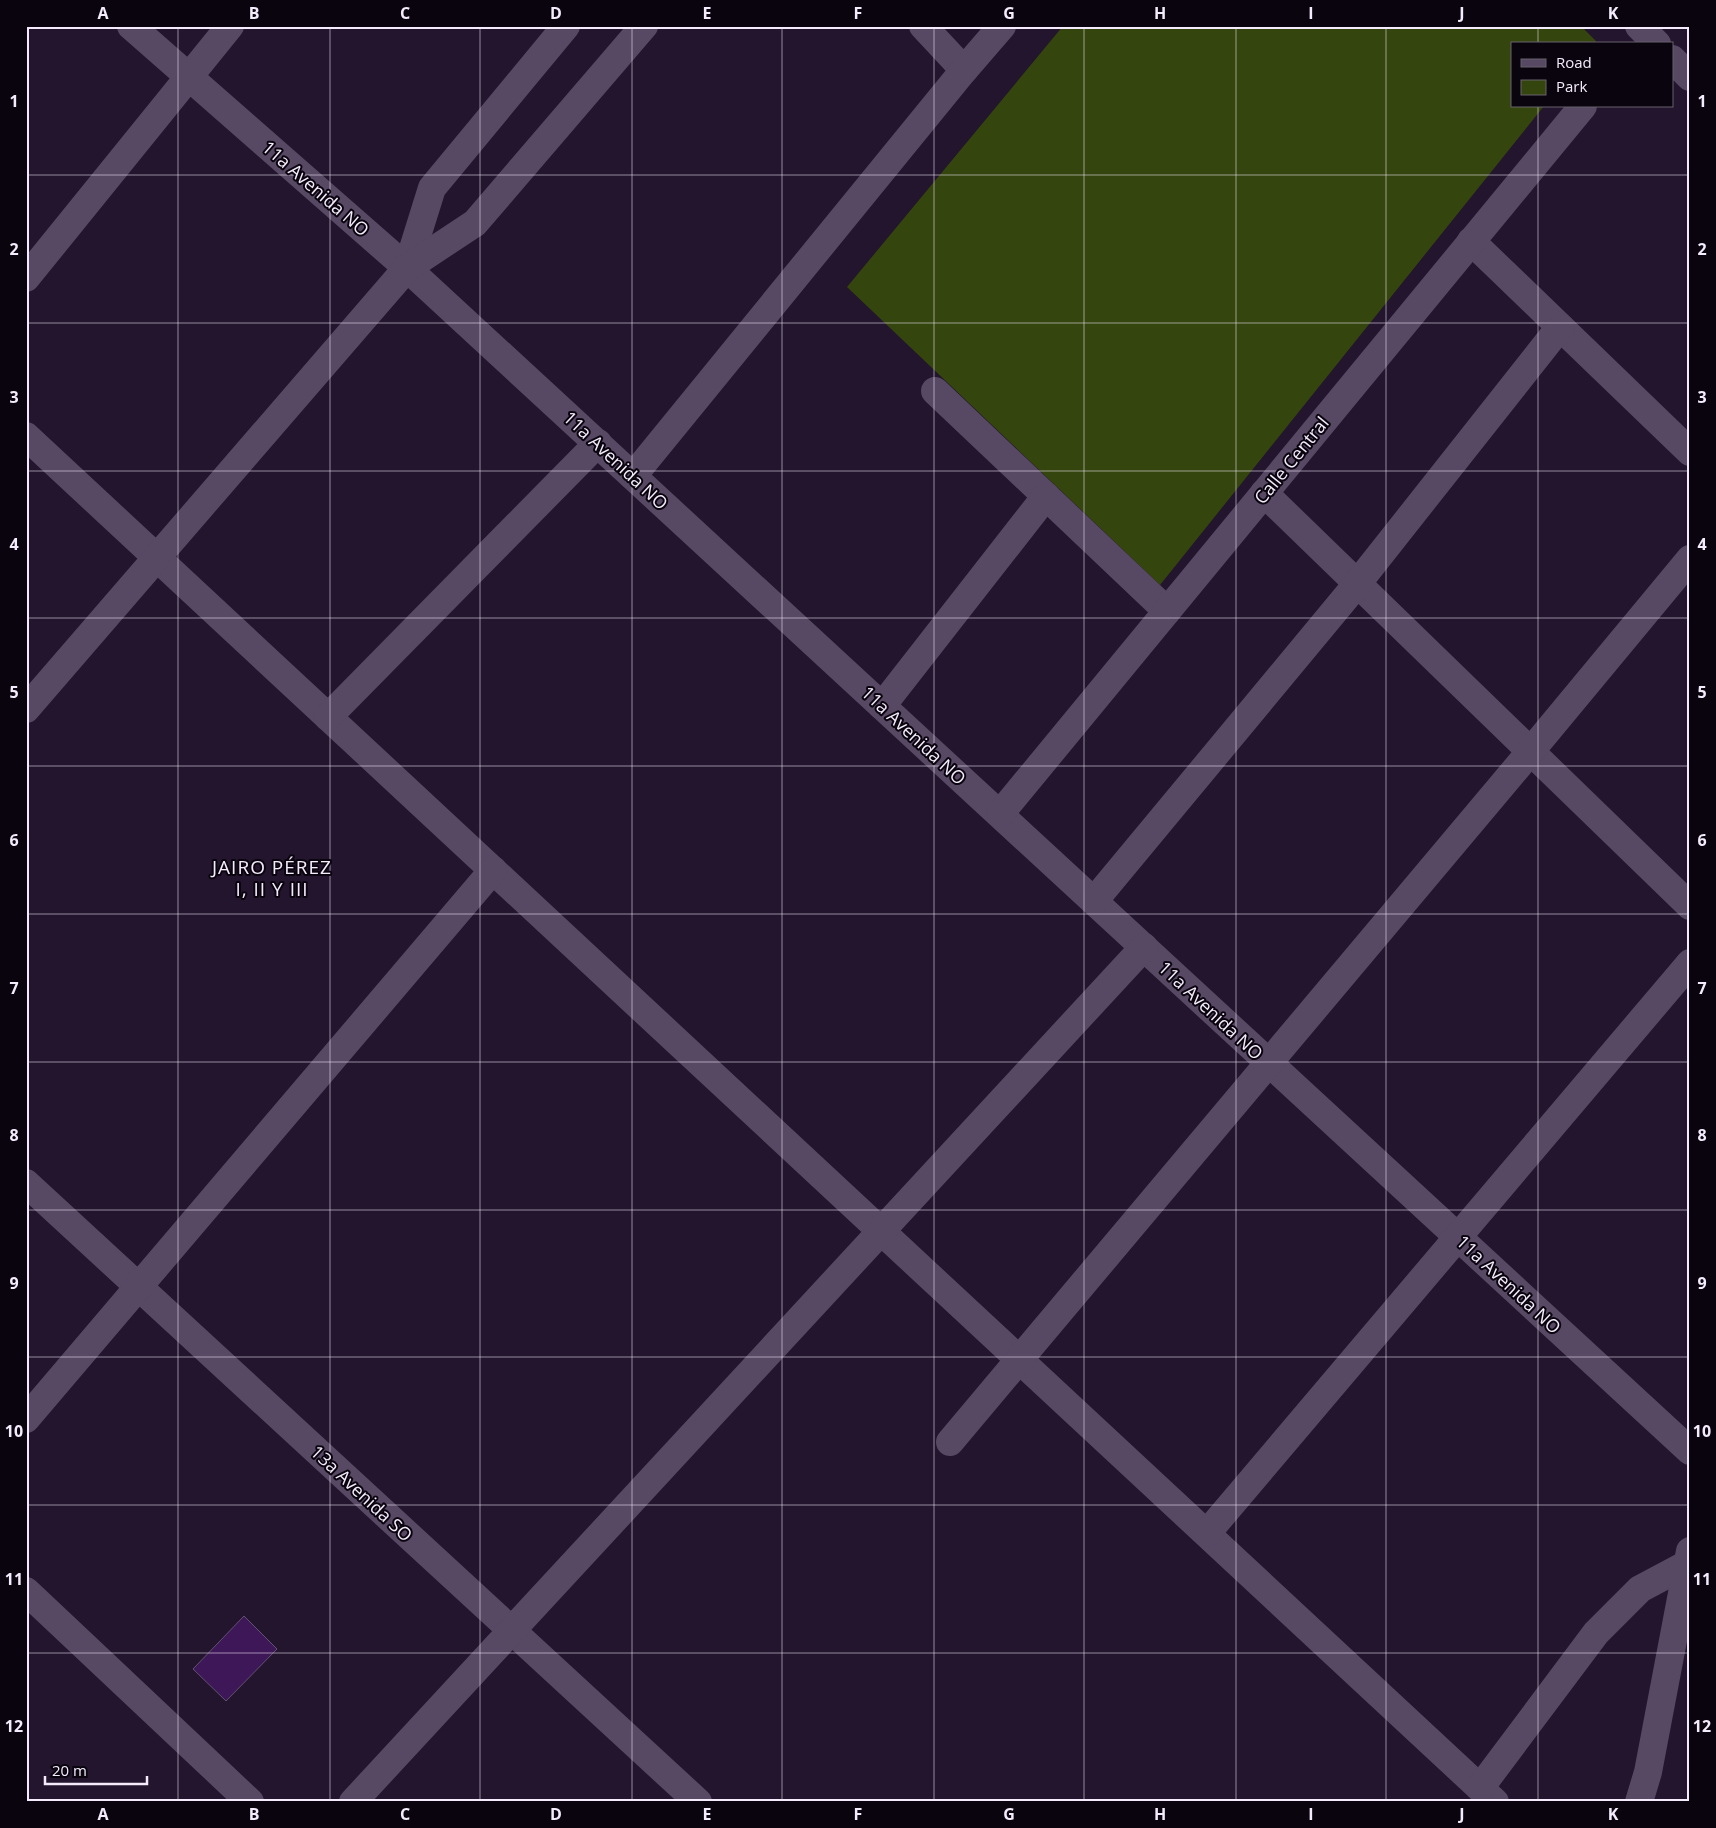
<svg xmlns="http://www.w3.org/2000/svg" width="1716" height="1828" font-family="'Open Sans',sans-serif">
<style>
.green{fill:#34460d}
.building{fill:#3e1758;stroke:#61526f}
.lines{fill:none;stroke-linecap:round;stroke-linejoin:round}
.minor{stroke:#574864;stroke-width:28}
.grid{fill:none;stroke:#f4ebfc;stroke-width:1;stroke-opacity:0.55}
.labels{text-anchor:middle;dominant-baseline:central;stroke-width:4;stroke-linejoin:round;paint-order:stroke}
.street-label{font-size:18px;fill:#f4ebfc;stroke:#09040d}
.neighbourhood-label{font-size:19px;letter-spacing:1px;fill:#f4ebfc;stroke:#09040d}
.neatline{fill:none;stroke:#f4ebfc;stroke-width:2}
.grid-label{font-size:16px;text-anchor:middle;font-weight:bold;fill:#f4ebfc}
</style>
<rect width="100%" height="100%" fill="#22152d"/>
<polygon class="green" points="1063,26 1581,26 1596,41 1594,44 1512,44 1512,106 1544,106 1160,585 847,287"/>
<polygon class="building" points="244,1616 277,1649 226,1701 193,1669"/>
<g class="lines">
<g class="minor">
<polyline points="131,26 407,268 1690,1451"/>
<polyline points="923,26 964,70"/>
<polyline points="1639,26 1657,44"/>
<polyline points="1672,59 1690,77"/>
<polyline points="1471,241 1690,452"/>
<polyline points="407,268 432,188 566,26"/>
<polyline points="26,278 230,26"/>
<polyline points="935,391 1167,611"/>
<polyline points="26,436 1495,1802"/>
<polyline points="633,476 964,70 1002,26"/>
<polyline points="1264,493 1690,906"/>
<polyline points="882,706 1046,496"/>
<polyline points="26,709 407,268 475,223 644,26"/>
<polyline points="328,717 598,443"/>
<polyline points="1000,814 1583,106"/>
<polyline points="1094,901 1357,584 1560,327"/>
<polyline points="26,1183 698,1802"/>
<polyline points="26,1419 493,870"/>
<polyline points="950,1442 1530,752 1690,559"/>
<polyline points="1207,1533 1690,963"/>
<polyline points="26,1591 250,1802"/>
<polyline points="1480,1788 1596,1633 1640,1589 1687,1564"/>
<polyline points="353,1802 1144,947"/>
<polyline points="1639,1802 1648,1772 1690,1551"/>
</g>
</g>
<path class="grid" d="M 178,26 L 178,1802M 330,26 L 330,1802M 480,26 L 480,1802M 632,26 L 632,1802M 782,26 L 782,1802M 934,26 L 934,1802M 1084,26 L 1084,1802M 1236,26 L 1236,1802M 1386,26 L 1386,1802M 1538,26 L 1538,44M 1538,106 L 1538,1802M 26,175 L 1690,175M 26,323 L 1690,323M 26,471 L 1690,471M 26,618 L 1690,618M 26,766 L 1690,766M 26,914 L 1690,914M 26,1062 L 1690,1062M 26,1210 L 1690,1210M 26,1357 L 1690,1357M 26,1505 L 1690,1505M 26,1653 L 1690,1653"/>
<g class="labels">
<g class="street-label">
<text transform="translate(316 188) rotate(41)">11a Avenida NO</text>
<text transform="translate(616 460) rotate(43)">11a Avenida NO</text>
<text transform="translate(1291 460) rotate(-51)">Calle Central</text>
<text transform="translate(914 735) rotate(43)">11a Avenida NO</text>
<text transform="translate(1211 1010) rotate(43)">11a Avenida NO</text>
<text transform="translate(1509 1284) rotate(43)">11a Avenida NO</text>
<text transform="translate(362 1493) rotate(43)">13a Avenida SO</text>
</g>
<g class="neighbourhood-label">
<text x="272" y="867">JAIRO PÉREZ<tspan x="272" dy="22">I, II Y III</tspan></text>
</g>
</g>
<rect width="1716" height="1828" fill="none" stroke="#09040d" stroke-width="55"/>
<rect x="1511" y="42" width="162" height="65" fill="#09040d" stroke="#67606d"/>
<rect x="1521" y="59" width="25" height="8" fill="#574864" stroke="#67606d"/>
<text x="1556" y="68" font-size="15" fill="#f4ebfc">Road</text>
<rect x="1521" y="80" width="25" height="15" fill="#34460d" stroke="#67606d"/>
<text x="1556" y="92" font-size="15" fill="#f4ebfc">Park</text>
<path d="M45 1776v8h102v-8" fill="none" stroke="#f4ebfc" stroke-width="2.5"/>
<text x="52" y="1776" font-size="15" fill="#f4ebfc" stroke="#09040d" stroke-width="4" paint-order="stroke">20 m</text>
<rect x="28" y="28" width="1660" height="1772" class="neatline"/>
<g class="grid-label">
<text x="103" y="19">A</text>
<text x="254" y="19">B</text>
<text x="405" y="19">C</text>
<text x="556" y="19">D</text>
<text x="707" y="19">E</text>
<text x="858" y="19">F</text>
<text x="1009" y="19">G</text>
<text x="1160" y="19">H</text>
<text x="1311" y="19">I</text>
<text x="1462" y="19">J</text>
<text x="1613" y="19">K</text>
<text x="14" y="107">1</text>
<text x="1702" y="107">1</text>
<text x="14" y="255">2</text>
<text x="1702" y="255">2</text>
<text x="14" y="403">3</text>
<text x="1702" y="403">3</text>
<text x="14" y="550">4</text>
<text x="1702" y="550">4</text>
<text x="14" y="698">5</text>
<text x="1702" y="698">5</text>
<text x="14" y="846">6</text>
<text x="1702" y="846">6</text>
<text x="14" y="994">7</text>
<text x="1702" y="994">7</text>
<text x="14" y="1141">8</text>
<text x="1702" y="1141">8</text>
<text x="14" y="1289">9</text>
<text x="1702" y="1289">9</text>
<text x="14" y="1437">10</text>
<text x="1702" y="1437">10</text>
<text x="14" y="1585">11</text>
<text x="1702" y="1585">11</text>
<text x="14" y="1732">12</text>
<text x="1702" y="1732">12</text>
<text x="103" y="1820">A</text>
<text x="254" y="1820">B</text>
<text x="405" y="1820">C</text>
<text x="556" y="1820">D</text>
<text x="707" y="1820">E</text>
<text x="858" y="1820">F</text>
<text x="1009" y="1820">G</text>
<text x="1160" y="1820">H</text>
<text x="1311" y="1820">I</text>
<text x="1462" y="1820">J</text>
<text x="1613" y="1820">K</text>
</g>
</svg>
